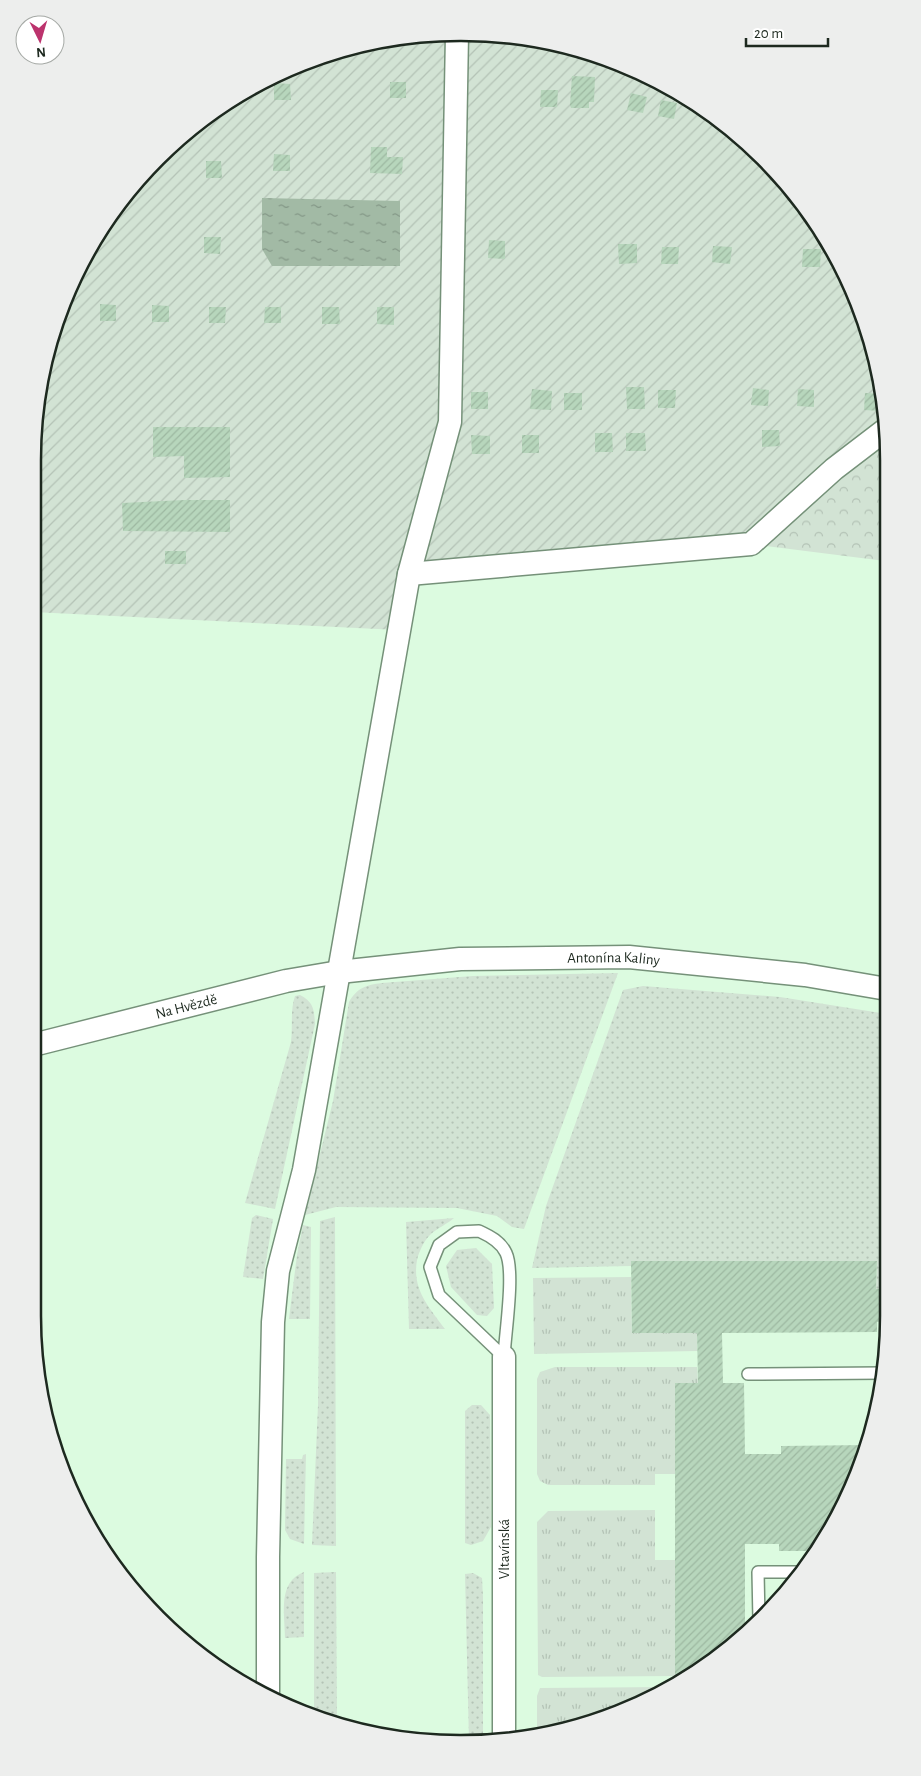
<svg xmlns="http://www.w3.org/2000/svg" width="921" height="1776" font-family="'Alegreya Sans',sans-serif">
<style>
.grass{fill:url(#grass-dots)}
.forest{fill:url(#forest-crowns)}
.park{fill:url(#park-tufts)}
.garden{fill:url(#garden-furrows)}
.water{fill:url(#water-ripples)}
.building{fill:url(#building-hatch)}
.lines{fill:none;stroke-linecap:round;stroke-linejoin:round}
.lane-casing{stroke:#759179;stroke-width:14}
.street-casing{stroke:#759179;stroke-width:25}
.lane{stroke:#fff;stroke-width:11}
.street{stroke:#fff;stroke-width:22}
.labels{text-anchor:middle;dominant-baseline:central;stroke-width:5;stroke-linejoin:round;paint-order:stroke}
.street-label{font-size:15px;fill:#1d291f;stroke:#fff}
.rim{fill:none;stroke:#1d291f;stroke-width:2.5}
</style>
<defs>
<pattern id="grass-dots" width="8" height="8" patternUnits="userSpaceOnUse" patternTransform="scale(1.25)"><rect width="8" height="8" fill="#d2e3d4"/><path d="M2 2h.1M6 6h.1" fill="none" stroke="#b4c3b6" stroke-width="1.8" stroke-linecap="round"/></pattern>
<pattern id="forest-crowns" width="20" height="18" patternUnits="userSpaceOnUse" patternTransform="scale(1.25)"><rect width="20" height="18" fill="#d2e3d4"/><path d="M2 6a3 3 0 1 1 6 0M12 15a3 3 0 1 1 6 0" fill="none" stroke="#b4c3b6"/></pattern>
<pattern id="park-tufts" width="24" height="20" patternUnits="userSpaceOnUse" patternTransform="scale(1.25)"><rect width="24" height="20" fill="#d2e3d4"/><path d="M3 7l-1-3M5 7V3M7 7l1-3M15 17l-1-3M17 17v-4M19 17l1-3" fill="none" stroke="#b4c3b6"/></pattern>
<pattern id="garden-furrows" width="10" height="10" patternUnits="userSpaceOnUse" patternTransform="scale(1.25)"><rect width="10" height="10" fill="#d2e3d4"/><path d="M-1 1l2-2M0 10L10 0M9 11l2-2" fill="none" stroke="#b4c3b6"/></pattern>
<pattern id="water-ripples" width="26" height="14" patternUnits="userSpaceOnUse" patternTransform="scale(1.25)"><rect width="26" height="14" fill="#a2baa5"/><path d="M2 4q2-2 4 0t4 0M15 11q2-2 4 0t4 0" fill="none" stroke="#839786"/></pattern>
<pattern id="building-hatch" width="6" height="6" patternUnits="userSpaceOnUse" patternTransform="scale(1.25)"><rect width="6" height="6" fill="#b7d6bc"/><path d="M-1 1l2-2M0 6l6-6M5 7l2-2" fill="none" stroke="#9db8a1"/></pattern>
</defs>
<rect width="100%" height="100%" fill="#dcfbe0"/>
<g class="grass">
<path d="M 618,973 L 524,1229 L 512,1227 L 497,1216 L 457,1208 L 336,1207 L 305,1215 L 333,1101 L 349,1002 C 357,988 366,985 382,983 L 473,976 Z"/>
<polygon points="643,986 780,997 887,1014 887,1288 876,1289 877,1261 631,1261 631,1266 532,1268 546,1206 623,990"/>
<path d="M 300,995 C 314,1002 314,1010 315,1024 L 275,1209 L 245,1203 L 291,1042 C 293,1027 290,1010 295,996 Z"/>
<polygon points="256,1215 273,1219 263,1279 243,1277 252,1218"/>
<polygon points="335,1217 336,1546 312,1545 318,1405 320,1221"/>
<path d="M 454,1218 C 447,1224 438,1228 432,1233 C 425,1239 421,1248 418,1256 C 410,1287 428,1306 445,1329 L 409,1329 L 406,1222 Z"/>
<polygon points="303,1225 311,1227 310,1319 289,1319 297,1255"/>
<polygon points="476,1248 492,1264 494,1308 487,1316 477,1315 451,1287 446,1266 457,1250"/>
<polygon points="472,1405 481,1405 490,1415 491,1527 483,1541 471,1545 465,1543 465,1411"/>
<polygon points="306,1454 304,1544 290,1539 285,1530 286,1459 302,1459 303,1455"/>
<path d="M 304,1572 L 304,1637 L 285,1638 C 285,1614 277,1582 304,1572 Z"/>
<polygon points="336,1572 337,1723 314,1713 314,1573"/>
<polygon points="473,1573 482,1578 483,1597 483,1741 469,1741 465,1574"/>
</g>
<polygon class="forest" points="885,430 885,561 751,544"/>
<g class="park">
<polygon points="631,1277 632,1333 697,1333 697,1351 534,1354 533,1278"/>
<polygon points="555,1367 697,1367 698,1383 675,1383 675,1474 655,1474 655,1485 548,1485 540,1481 537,1474 537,1379 540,1372"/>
<polygon points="655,1510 655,1560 675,1560 675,1676 542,1677 538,1675 537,1522 548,1511"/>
<polygon points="666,1687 650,1699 537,1733 537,1696 540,1688"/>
</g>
<polygon class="garden" points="489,33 572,47 650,77 742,139 816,222 856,297 885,404 885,430 751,544 409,574 398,630 33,612 33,433 47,350 77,271 121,200 179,139 247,90 323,55 405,36"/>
<polygon class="water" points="262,198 400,201 400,266 272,266 262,249"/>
<g class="building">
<polygon points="572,76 595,77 594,102 589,102 589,108 571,108 570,105"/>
<rect x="390" y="82" width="16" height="16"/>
<polygon points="274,83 290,84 291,100 274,100"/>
<polygon points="541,90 558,90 557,107 540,107"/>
<polygon points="631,93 647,97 643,113 627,110"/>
<polygon points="661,100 677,103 674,119 658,116"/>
<polygon points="371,147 387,147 387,157 403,157 402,174 370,173"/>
<polygon points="274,154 290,155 290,171 273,171"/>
<polygon points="206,161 221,161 222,178 206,178"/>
<polygon points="204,237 221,237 220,254 204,253"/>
<polygon points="489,240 505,241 505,259 488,258"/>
<polygon points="618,244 637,244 637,263 619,264"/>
<polygon points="713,246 732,247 730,264 712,262"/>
<polygon points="662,247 679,247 678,264 661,264"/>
<polygon points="803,249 821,249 820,267 802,267"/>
<polygon points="832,253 841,268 832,268"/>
<polygon points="100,304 116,305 116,321 100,321"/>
<polygon points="152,305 169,306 169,322 152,322"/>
<polygon points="209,307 226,307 225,323 209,323"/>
<polygon points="265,307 281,307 281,323 264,323"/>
<polygon points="322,307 339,307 340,324 322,324"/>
<polygon points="377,307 394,307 394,325 377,324"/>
<polygon points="626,387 644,387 645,409 627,409"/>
<polygon points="753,388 769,390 768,406 751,405"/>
<polygon points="532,389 552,391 551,410 530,409"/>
<polygon points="798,389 814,390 814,407 797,406"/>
<polygon points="658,390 676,390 675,408 658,408"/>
<rect x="471" y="392" width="17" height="17"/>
<rect x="564" y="393" width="18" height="17"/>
<polygon points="865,393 882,394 881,411 864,410"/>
<polygon points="153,427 230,427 230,477 184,478 184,456 153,457"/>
<polygon points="762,430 779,430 780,446 762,447"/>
<polygon points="595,433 612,433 613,452 595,452"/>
<polygon points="626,433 645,433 646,451 626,451"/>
<polygon points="471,435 490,436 490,454 472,454"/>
<rect x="522" y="435" width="17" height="18"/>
<polygon points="184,500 230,500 230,532 123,531 122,503"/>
<rect x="165" y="551" width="21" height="13"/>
<polygon points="631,1261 877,1261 876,1289 887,1288 888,1321 877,1322 877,1332 722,1333 723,1383 744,1383 745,1454 781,1454 781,1446 867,1445 844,1505 811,1551 779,1551 779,1544 745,1544 745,1631 675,1681 675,1383 698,1383 697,1333 632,1333"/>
</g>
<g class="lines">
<g class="lane-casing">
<g id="lane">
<path d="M 479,1231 C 490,1236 501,1242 506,1253 C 515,1272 505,1334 504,1357 L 439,1295 L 430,1267 L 439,1245 L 457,1232 Z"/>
<polyline points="748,1374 883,1373"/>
<polyline points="759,1621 758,1572 796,1572"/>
</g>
</g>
<g class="street-casing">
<g id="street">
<polyline points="409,574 751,544 834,469 885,430"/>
<path id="s1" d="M 33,1045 L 286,981 L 339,972 L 460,959 L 629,957 L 805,975 L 887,989"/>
<polyline points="504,1357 504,1740"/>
<polyline points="268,1692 268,1557 273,1322 278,1271 304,1170 409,574 450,422 457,34"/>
</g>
</g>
<use href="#lane" class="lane"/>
<use href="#street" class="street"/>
</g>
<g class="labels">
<g class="street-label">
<text stroke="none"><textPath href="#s1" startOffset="590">Antonína Kaliny</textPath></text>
<text stroke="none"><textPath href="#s1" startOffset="158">Na Hvězdě</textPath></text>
<text transform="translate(504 1549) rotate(-90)">Vltavínská</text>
</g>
</g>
<path d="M0 0H921V1776H0ZM460 41H461A419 419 0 0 1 880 460V1316A419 419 0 0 1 461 1735H460A419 419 0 0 1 41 1316V460A419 419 0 0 1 460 41Z" fill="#edeeed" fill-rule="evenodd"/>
<path class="rim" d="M460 41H461A419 419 0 0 1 880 460V1316A419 419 0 0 1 461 1735H460A419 419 0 0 1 41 1316V460A419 419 0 0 1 460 41Z"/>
<g transform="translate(40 40) rotate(175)"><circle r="24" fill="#ffffff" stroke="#a5a9a5"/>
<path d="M0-4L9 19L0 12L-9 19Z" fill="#bc336d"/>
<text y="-8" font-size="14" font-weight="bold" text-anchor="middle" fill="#1d291f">N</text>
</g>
<path d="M746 38v8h82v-8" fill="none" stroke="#1d291f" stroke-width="2.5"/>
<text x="754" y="38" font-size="15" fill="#1d291f" stroke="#ffffff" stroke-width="4" paint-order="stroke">20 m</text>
</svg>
